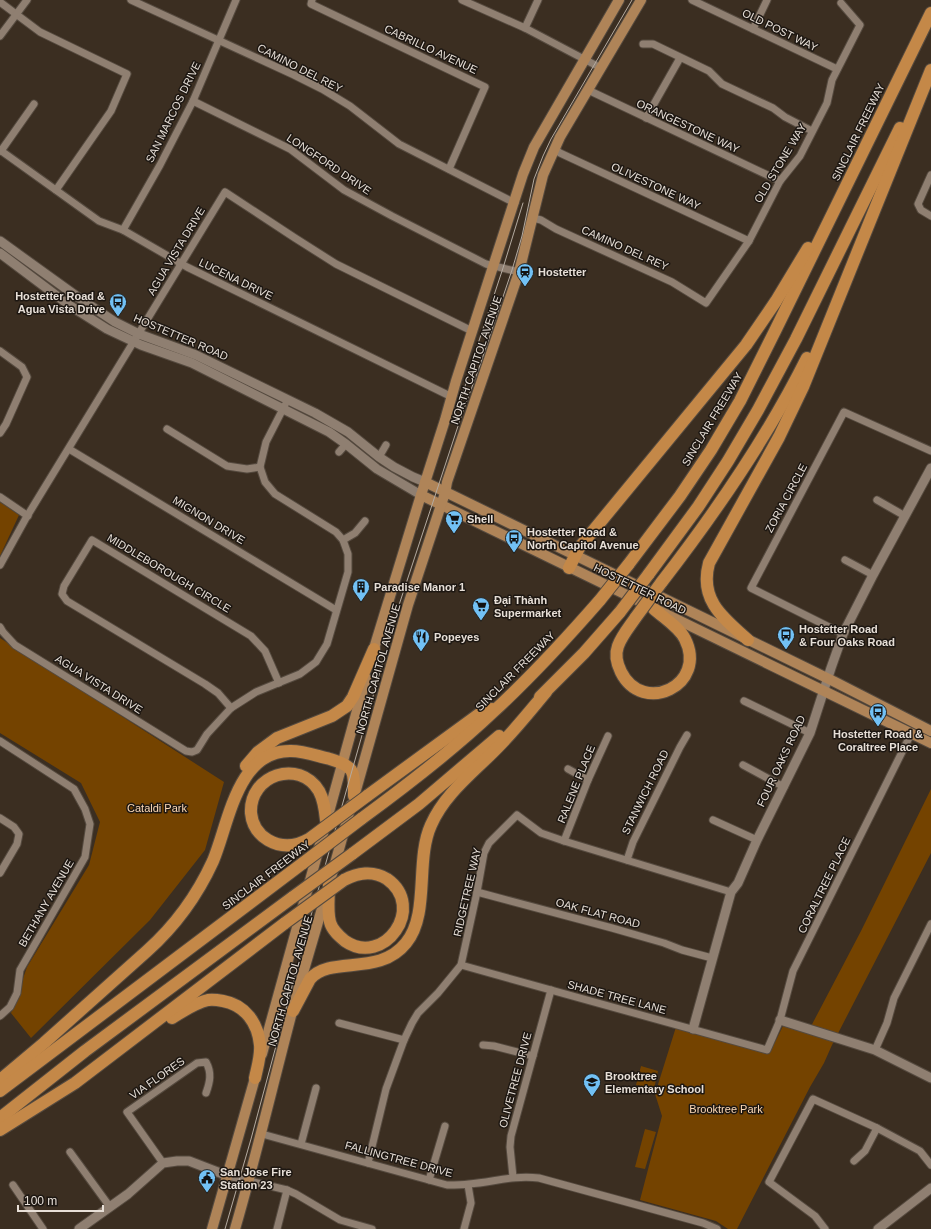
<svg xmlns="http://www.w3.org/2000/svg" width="931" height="1229" font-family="Arial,sans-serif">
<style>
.green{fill:#744300}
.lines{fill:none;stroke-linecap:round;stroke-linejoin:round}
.street-casing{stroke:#554a3f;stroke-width:9}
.secondary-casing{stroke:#554a3f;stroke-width:11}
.primary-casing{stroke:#554a3f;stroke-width:12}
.highway-casing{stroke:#554a3f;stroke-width:14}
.street{stroke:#8f7f71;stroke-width:7}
.secondary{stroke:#8f7f71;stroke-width:9}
.primary{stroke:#af8458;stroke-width:10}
.highway{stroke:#c48848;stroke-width:12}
.tram{stroke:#b4aba1;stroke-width:1}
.highway-bridge-casing{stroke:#554a3f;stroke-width:14;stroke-linecap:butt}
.highway-bridge{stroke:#c48848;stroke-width:12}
.labels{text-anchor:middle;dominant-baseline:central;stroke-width:3;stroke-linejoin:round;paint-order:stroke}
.street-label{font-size:11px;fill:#e7dfd7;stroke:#1d1712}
.poi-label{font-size:11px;font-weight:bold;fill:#e7dfd7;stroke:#1d1712;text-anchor:start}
.park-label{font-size:11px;fill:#fdd9b6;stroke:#1d1712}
</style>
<rect width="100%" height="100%" fill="#3b2e21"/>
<g class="green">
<polygon points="0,502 19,515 0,556"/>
<polygon points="0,638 224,782 205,850 150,920 31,1038 11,1013 27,967 89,865 100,822 81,783 0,733"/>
<polygon points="931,789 931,853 832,1045 824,1063 810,1087 737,1229 728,1229 716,1221 640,1200 662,1116 655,1094 676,1027 769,1054 784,1024 808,1032 861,931"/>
<polygon points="641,1066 658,1071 654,1089 636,1085"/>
<polygon points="645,1129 656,1132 645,1169 635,1167"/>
</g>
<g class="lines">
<g class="street-casing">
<g id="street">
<polyline points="131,0 294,75 322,89 350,106 399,144 515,203"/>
<polyline points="312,0 311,4 485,87 449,169"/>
<polyline points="462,0 525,28 601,68"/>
<polyline points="692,0 837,69"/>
<polyline points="0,2 40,32 127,74 111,111 56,190"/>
<polyline points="525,28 538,0"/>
<polyline points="753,29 767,0"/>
<polyline points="0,36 27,0"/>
<polyline points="643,44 653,44 709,71 722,84 773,108 785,117 812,131"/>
<polyline points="588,90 780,181"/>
<polyline points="193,101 290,149 344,190 392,216 486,264 519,272"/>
<polyline points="646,118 680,58"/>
<polyline points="555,149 560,153 749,241"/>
<polyline points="0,150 99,221 123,230 187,267 452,397"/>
<polyline points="1,151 34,104"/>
<polyline points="931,175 918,204 921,210 931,216"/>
<polyline points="533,218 541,220 556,229 672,282 706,303 749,241 780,181 800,156 827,103 832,80 860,25 841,3"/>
<polyline points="123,230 160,165 193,101 236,0"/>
<polyline points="0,351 22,367 27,377 6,424 0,433"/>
<polyline points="167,429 227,466 247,469 260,467"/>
<polyline points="69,449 336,610"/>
<polyline points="339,452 346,444"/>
<polyline points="379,457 386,445"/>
<polyline points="0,497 28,516"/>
<polyline points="877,500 905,516"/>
<polyline points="343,540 355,533 365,521"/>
<polyline points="845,560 873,575"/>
<polyline points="0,565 26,518 225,192 295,238 336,264 472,331"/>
<polyline points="0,627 3,632 15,645 186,751 192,752 197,750 207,734 231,708 256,692 300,674 316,662 327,644 348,572 348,554 343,540 336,532 275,494 265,482 260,467 266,442 285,405"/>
<polyline points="843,634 751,588 844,412 931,451"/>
<polyline points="744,701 810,733"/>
<polyline points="231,708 218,693 205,684 67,601 62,594 64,586 92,540 251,636 265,651 279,683"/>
<polyline points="0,741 74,789 85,809 90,824 85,857 20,970 17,993 10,1007 0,1016"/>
<polyline points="743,765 784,787"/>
<polyline points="568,769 588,780"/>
<polyline points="0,818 14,827 19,834 17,844 0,873"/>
<polyline points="713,820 757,840"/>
<polyline points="564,841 588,780 608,736"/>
<polyline points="627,860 633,842 680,747 687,735"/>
<polyline points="477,892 612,928 664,943 682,950 712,958"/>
<polyline points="461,965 767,1050 780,1020 793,971 911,734"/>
<polyline points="339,1023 404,1040"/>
<polyline points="483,1045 494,1046 533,1056"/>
<polyline points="875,1050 887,1023 894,998 931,924"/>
<path d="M 262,1134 L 447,1185 C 454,1185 462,1185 469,1184 C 494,1182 513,1175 539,1178 L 703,1223 L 717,1229"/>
<polyline points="301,1144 316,1088"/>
<polyline points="70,1152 110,1207"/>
<polyline points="854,1161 865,1151 877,1128"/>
<path d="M 163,1163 L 127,1112 L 197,1063 L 206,1062 C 212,1073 210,1082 206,1093"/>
<polyline points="368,1163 386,1089 404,1040 412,1023 418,1013 438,993 461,965 477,892 484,853 489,843 517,815 541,833 564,841 731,892"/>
<polyline points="228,1176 287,1190 296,1194 340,1220 372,1229"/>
<polyline points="513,1177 510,1147 511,1136 551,990"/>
<polyline points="429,1180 445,1126"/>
<polyline points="13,1185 43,1229"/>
<polyline points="277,1229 287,1190"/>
<polyline points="464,1229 471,1203 468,1185"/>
<polyline points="825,1229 815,1216 769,1182 813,1099 877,1128 920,1151 931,1165"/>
</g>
</g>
<g class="secondary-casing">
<g id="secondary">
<polyline points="0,241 79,298 115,322 139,334 196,355 315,413 348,432 379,457 394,467 413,477 425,482"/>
<polyline points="0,253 69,305 107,329 141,345 192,363 329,432 346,444 377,469 421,495"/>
<polyline points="780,1020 875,1050 931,1078"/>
<polyline points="693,1029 731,892 738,883 757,840 810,733 831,668 843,634 873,575 931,468"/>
<polyline points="79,1229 128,1194 163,1163 177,1161 189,1161 228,1176"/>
<polyline points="878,1229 931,1188"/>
</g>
</g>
<g class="primary-casing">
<g id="primary">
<polyline points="425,482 835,682 931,731"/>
<polyline points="421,495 931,743"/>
<polyline points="372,655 421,495 445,420 456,381 523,174 534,147 619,0"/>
<polyline points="356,790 408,605 445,493 447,482 519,272 543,175 560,137 641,0"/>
<polyline points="262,1054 366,678"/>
<polyline points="212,1229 257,1071"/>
<path d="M 235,1229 C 256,1157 273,1084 292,1012 C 311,943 333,875 351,805"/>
</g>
</g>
<g class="highway-casing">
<g id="highway">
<polyline points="628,565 680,496 711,450 740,401 775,331 931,13"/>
<polyline points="569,568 579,548 746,345 776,301 808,248"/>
<polyline points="648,575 698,507 728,461 758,410 796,339 900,128"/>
<path d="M 661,583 C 716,512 767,438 807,358"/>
<path d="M 636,617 C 630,626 622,635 618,646 C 615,654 617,664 621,672 C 643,716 708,685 685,639 C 679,627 664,618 654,609"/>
<path d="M 748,640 C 723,618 699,600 709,563 L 779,437 L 803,387 L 931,70"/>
<polyline points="540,697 584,653 620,612"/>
<polyline points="246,766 258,752 277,738 332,716 347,706 353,697 374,649"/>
<polyline points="367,796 482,712 492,709"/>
<path d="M 361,819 C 406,786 452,751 493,712 C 531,677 566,639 600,600"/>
<path d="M 309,839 C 295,847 282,848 268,840 C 258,834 252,824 251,813 C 249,775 299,758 319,791 C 324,800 325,810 326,820"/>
<polyline points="352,854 419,804 499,736"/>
<path d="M 329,885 C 329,897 327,911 330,922 C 332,930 339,936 345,941 C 384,968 427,907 387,879 C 373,870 357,873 344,880"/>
<path d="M 293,1011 L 310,979 C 331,955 379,977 406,943 C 430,914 415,860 431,825 C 445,793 474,772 498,747 C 515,730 530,711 546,692"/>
<path d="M 172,1018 C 183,1011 195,1003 208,1000 C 213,999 218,1000 223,1001 C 245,1005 258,1023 260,1045 C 261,1056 257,1068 255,1078"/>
<path d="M 0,1080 L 44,1043 L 147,951 C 175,926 197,896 213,861 C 229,823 237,750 291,751 C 304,751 317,756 330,759 C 356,767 354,771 354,796"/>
<polyline points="0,1091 303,863"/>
<polyline points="0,1118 85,1051 293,897"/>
<polyline points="0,1130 75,1083 285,923"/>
</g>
</g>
<use href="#street" class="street"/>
<use href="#secondary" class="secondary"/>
<use href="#primary" class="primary"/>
<use href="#highway" class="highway"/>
<g class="tram">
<polyline points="460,404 472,362 503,268 523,203"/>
<polyline points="225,1229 251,1139 312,912 398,608 462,414 479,368 512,270 522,236 534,179 543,156 551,139 632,0"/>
</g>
<g class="highway-bridge-casing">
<g id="highway-bridge">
<polyline points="600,600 628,565"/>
<polyline points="620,612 648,575"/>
<polyline points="636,617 661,583"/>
<polyline points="309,839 367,796"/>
<polyline points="303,863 361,819"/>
<polyline points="293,897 352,854"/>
<polyline points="285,923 344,880"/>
</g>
</g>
<use href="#highway-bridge" class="highway-bridge"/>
</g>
<defs>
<g id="station-pin" transform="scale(0.9)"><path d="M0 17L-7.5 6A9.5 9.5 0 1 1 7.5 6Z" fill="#72c1f5" stroke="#1d1712"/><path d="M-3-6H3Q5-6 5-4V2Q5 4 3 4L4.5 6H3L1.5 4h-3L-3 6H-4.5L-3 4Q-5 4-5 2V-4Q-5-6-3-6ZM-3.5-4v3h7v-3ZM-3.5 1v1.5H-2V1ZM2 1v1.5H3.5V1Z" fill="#111"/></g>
<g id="bus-pin" transform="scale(0.9)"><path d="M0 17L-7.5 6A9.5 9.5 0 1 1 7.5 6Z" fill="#72c1f5" stroke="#1d1712"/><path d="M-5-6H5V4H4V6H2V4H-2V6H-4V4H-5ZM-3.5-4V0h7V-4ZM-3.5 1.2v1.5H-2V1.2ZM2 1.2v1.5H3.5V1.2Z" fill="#111"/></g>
<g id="supermarket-pin" transform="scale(0.9)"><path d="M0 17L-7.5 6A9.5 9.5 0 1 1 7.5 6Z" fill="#72c1f5" stroke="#1d1712"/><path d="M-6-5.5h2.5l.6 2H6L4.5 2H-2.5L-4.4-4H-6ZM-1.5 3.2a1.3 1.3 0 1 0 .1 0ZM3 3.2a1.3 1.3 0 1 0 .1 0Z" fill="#111"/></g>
<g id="building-pin" transform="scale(0.9)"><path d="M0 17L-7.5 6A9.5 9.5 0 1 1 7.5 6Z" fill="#72c1f5" stroke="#1d1712"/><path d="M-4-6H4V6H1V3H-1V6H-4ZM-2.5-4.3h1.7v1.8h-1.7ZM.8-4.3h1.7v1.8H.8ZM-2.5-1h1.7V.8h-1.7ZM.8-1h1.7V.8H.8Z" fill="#111"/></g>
<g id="restaurant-pin" transform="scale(0.9)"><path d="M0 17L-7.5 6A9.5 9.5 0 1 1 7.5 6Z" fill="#72c1f5" stroke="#1d1712"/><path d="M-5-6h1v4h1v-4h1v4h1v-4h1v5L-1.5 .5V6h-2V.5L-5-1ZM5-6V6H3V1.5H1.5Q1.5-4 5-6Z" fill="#111"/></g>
<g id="school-pin" transform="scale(0.9)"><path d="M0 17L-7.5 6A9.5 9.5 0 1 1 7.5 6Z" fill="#72c1f5" stroke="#1d1712"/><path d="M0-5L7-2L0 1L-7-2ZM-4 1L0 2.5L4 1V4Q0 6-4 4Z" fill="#111"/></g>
<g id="civic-pin" transform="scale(0.9)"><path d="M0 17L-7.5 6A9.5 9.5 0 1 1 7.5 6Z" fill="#72c1f5" stroke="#1d1712"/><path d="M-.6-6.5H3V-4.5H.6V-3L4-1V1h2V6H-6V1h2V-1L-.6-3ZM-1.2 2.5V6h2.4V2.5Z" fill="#111"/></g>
</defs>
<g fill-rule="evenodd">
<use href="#station-pin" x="525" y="272"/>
<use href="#bus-pin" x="118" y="302"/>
<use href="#supermarket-pin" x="454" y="519"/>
<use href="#bus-pin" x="514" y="538"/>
<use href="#building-pin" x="361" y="587"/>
<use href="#supermarket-pin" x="481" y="606"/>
<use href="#bus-pin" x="786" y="635"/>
<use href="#restaurant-pin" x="421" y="637"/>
<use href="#bus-pin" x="878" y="712"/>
<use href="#school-pin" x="592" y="1082"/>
<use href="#civic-pin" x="207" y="1178"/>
</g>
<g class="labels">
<g class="street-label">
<text transform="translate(780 30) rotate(26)">OLD POST WAY</text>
<text transform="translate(431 49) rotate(25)">CABRILLO AVENUE</text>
<text transform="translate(300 68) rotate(27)">CAMINO DEL REY</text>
<text transform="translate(173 112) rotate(-64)">SAN MARCOS DRIVE</text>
<text transform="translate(688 126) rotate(25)">ORANGESTONE WAY</text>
<text transform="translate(858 132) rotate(-64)">SINCLAIR FREEWAY</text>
<text transform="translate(780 163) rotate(-59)">OLD STONE WAY</text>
<text transform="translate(329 164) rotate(34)">LONGFORD DRIVE</text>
<text transform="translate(656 186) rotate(25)">OLIVESTONE WAY</text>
<text transform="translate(625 248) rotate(24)">CAMINO DEL REY</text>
<text transform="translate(176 251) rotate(-59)">AGUA VISTA DRIVE</text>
<text transform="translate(236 279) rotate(26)">LUCENA DRIVE</text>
<text transform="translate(181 337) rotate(23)">HOSTETTER ROAD</text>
<text transform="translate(476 360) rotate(-71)">NORTH CAPITOL AVENUE</text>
<text transform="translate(712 419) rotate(-59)">SINCLAIR FREEWAY</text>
<text transform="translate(786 498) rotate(-62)">ZORIA CIRCLE</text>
<text transform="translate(209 520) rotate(31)">MIGNON DRIVE</text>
<text transform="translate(169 573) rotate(31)">MIDDLEBOROUGH CIRCLE</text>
<text transform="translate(640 589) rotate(26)">HOSTETTER ROAD</text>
<text transform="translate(378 669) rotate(-74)">NORTH CAPITOL AVENUE</text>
<text transform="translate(515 671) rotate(-45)">SINCLAIR FREEWAY</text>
<text transform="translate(99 684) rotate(32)">AGUA VISTA DRIVE</text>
<text transform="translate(781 761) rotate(-65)">FOUR OAKS ROAD</text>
<text transform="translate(576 784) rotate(-68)">RALENE PLACE</text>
<text transform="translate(645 792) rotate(-64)">STANWICH ROAD</text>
<text transform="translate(266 875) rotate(-37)">SINCLAIR FREEWAY</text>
<text transform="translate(824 885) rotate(-64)">CORALTREE PLACE</text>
<text transform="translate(467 892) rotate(-77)">RIDGETREE WAY</text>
<text transform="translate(46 903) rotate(-60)">BETHANY AVENUE</text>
<text transform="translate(598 913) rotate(15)">OAK FLAT ROAD</text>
<text transform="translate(290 981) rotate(-74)">NORTH CAPITOL AVENUE</text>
<text transform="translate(617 997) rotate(15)">SHADE TREE LANE</text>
<text transform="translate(157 1078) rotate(-35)">VIA FLORES</text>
<text transform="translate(515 1080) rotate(-75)">OLIVETREE DRIVE</text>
<text transform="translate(399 1159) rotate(15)">FALLINGTREE DRIVE</text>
</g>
<g class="poi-label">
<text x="538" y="272">Hostetter</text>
<text x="105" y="296" text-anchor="end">Hostetter Road &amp;<tspan x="105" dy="13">Agua Vista Drive</tspan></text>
<text x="467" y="519">Shell</text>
<text x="527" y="532">Hostetter Road &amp;<tspan x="527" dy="13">North Capitol Avenue</tspan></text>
<text x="374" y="587">Paradise Manor 1</text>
<text x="494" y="600">Đại Thành<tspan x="494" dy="13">Supermarket</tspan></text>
<text x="799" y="629">Hostetter Road<tspan x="799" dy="13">&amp; Four Oaks Road</tspan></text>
<text x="434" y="637">Popeyes</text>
<text x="878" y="734" text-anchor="middle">Hostetter Road &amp;<tspan x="878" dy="13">Coraltree Place</tspan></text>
<text x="605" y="1076">Brooktree<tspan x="605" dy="13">Elementary School</tspan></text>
<text x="220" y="1172">San Jose Fire<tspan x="220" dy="13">Station 23</tspan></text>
</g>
<g class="park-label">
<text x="157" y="808">Cataldi Park</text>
<text x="726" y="1109">Brooktree Park</text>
</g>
</g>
<path d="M18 1205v6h85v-6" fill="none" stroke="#e7dfd7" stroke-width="2"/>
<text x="24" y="1205" font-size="12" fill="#e7dfd7" stroke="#1d1712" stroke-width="3" paint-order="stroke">100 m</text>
</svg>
